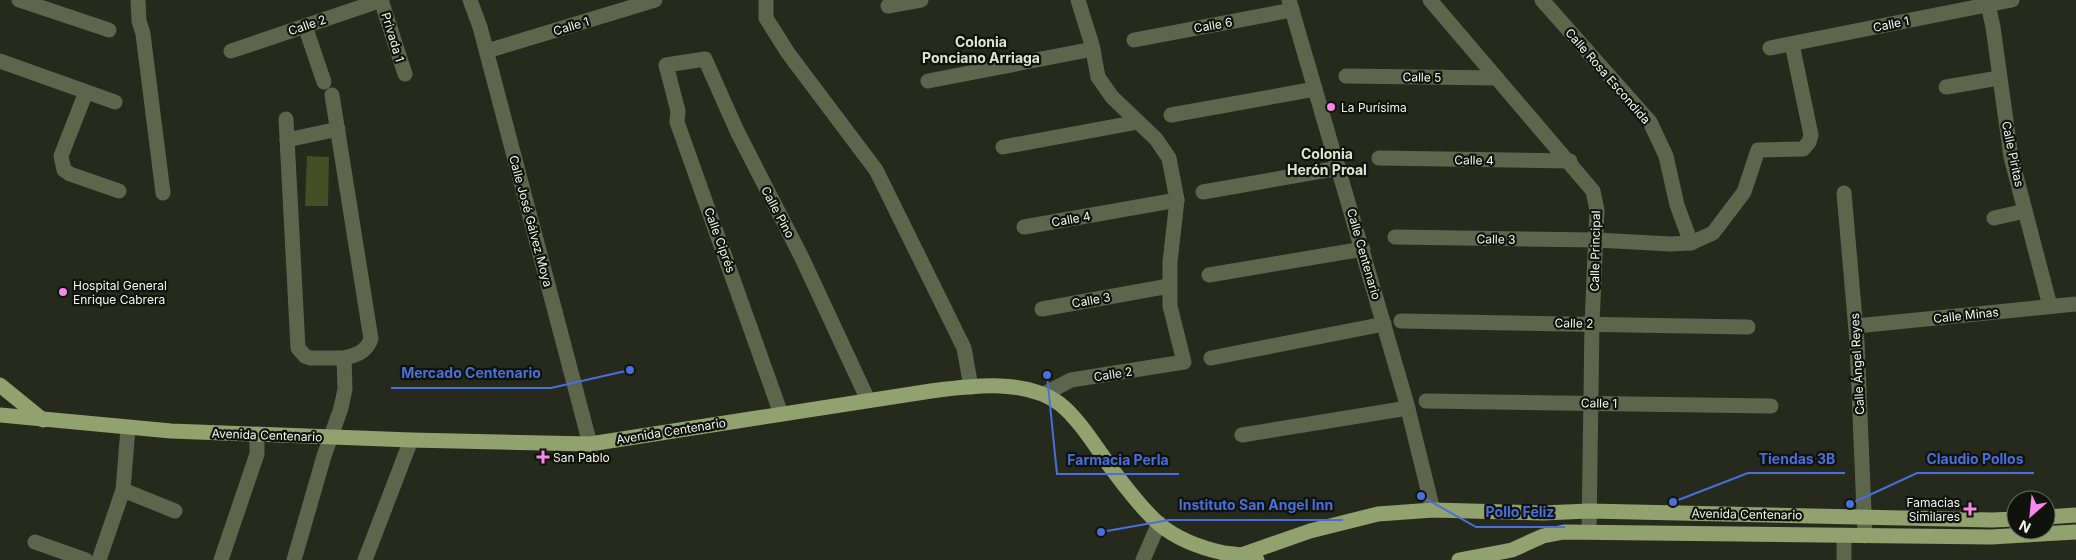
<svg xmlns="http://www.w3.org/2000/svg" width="2076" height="560" font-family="Inter,sans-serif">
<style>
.green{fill:#444f25}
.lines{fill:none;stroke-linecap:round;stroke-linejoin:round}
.minor{stroke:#5d654c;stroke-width:15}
.major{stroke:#92a26e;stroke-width:15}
.poi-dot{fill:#f888e9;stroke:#10120c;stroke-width:2}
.labels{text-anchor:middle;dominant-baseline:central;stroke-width:4.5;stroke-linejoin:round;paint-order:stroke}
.street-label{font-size:12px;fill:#f2f5ec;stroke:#10120c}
.poi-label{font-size:12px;fill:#f2f5ec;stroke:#10120c;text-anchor:start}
.neighbourhood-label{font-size:14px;font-weight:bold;fill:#dee4d2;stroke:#10120c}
.leader{fill:none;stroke:#486fdc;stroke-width:2}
.callout-dot{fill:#486fdc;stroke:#10120c;stroke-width:2}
.callout-label{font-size:14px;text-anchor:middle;font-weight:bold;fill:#486fdc;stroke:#10120c;stroke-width:4.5;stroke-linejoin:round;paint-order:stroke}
</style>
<rect width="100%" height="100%" fill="#262a1c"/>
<polygon class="green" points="307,156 329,157 328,206 305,206"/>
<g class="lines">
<g class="minor">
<polyline points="19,0 109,30"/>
<polyline points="138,0 139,21 143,34 163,193"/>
<polyline points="381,0 405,74"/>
<polyline points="470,0 480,27 590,444"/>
<polyline points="766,0 766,18 788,53 876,170 964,348 971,387"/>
<polyline points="1289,0 1406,401 1433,510"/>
<polyline points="1430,0 1593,191 1597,210 1592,324 1589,532"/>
<polyline points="1542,0 1650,122 1666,156 1677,205 1691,243"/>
<polyline points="1987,0 1993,27 2011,157 2050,306"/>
<polyline points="888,6 921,0"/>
<polyline points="305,26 324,82"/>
<polyline points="1134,40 1292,10"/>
<polyline points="1770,48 2012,0"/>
<polyline points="231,51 382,0"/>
<polyline points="487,51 655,0"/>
<polyline points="0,61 115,102"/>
<polyline points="1346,76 1497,78"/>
<polyline points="928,81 1093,49"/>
<polyline points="1946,87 1999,78"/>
<polyline points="86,92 61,156 64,170 70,174 119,191"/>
<path d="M 332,95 L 371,339 C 366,352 357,355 344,358"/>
<polyline points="1171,115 1315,89"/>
<polyline points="286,119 298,348 305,356 310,358 344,358 345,389 341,408 324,456 294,560"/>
<polyline points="287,140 338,129"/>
<polyline points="1003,147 1138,122"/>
<polyline points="1379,158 1570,161"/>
<polyline points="1203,192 1339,168"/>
<polyline points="1844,193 1857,342 1865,536"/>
<polyline points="1994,218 2025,211"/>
<polyline points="1024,227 1177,200"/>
<polyline points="1395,237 1596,240 1671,244 1691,243 1713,233 1744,192 1758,150 1803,149 1809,142 1811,135 1792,44"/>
<polyline points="1209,275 1363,249"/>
<polyline points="1042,309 1169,286"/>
<polyline points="1401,321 1748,327"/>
<polyline points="1856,326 2076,304"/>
<polyline points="1211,358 1384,324"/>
<polyline points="1044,394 1071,380 1184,362 1170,306 1170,262 1177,200 1169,158 1156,139 1112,97 1098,77 1092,45 1078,0"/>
<polyline points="1426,401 1771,406"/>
<polyline points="781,414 677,122 678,111 666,65 705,59 737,131 802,258 868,400"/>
<polyline points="1242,435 1408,408"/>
<polyline points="123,490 175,511"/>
<polyline points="1844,536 1844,560"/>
<polyline points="35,542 86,560"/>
<polyline points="99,560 123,490 128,428"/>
<polyline points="221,560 257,454 257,435"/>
<polyline points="365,560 411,440"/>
<polyline points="1143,560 1159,523"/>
</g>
<g class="major">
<polyline points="0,385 43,420"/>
<path d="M 0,415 L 171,431 L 411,440 L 590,444 L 931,391 C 971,386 1026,378 1060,404 C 1080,420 1097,449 1112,469 C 1126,488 1141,508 1159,524 C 1177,539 1201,548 1224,553 C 1239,555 1243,554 1257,560"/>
<polyline points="2046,517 2076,515"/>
<polyline points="1244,554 1310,531 1378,514 1433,510 1543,513 1589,511 1992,520 2016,519"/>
<polyline points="1459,560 1512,550 1543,536 1564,532 1991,537 2076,532"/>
</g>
</g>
<g class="poi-dot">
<circle cx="1331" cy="107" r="5"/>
<circle cx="63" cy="292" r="5"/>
<path d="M540.5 449.5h5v5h5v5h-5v5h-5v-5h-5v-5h5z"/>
<path d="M1967.5 501.5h5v5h5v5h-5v5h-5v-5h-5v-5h5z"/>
</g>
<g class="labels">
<g class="street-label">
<text transform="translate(1891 24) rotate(-11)">Calle 1</text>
<text transform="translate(307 25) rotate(-19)">Calle 2</text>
<text transform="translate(1213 25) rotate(-10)">Calle 6</text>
<text transform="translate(571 26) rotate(-17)">Calle 1</text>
<text transform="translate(393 37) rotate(73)">Privada 1</text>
<text transform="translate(1608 76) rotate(49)">Calle Rosa Escondida</text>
<text transform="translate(1422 77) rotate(1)">Calle 5</text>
<text transform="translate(2013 154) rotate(78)">Calle Piritas</text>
<text transform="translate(1474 160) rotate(1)">Calle 4</text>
<text transform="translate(778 212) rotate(62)">Calle Pino</text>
<text transform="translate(1071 219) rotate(-10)">Calle 4</text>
<text transform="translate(531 221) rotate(75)">Calle José Gálvez Moya</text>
<text transform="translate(1496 239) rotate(1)">Calle 3</text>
<text transform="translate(720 240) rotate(70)">Calle Ciprés</text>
<text transform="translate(1595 251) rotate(-89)">Calle Principal</text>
<text transform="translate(1364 254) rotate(74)">Calle Centenario</text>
<text transform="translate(1091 300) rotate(-10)">Calle 3</text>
<text transform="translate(1966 315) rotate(-6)">Calle Minas</text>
<text transform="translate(1574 323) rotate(1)">Calle 2</text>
<text transform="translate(1857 364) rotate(-93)">Calle Ángel Reyes</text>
<text transform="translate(1113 374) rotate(-9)">Calle 2</text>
<text transform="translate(1599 403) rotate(1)">Calle 1</text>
<text transform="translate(671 431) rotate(-9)">Avenida Centenario</text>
<text transform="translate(267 435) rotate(2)">Avenida Centenario</text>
<text transform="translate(1747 514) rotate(1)">Avenida Centenario</text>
</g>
<g class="poi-label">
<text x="1341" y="107">La Purísima</text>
<text x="73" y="285">Hospital General<tspan x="73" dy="14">Enrique Cabrera</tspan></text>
<text x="553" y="457">San Pablo</text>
<text x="1960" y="502" text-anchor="end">Famacias<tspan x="1960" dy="14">Similares</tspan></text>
</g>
<g class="neighbourhood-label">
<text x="981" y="41">Colonia<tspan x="981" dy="16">Ponciano Arriaga</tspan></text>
<text x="1327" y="153">Colonia<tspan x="1327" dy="16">Herón Proal</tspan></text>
</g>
</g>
<path class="leader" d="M630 370L551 388H391M1850 504L1917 473H2034M1673 502L1748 473H1845M1047 375L1057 474H1179M1101 532L1169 520H1343M1421 496L1476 527H1565"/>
<g class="callout-dot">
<circle cx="630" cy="370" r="5"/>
<circle cx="1850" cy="504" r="5"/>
<circle cx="1673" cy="502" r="5"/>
<circle cx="1047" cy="375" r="5"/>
<circle cx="1101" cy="532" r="5"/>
<circle cx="1421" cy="496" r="5"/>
</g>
<g class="callout-label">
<text x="471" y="378">Mercado Centenario</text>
<text x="1975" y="464">Claudio Pollos</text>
<text x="1797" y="464">Tiendas 3B</text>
<text x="1118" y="465">Farmacia Perla</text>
<text x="1256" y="510">Instituto San Angel Inn</text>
<text x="1520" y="517">Pollo Feliz</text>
</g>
<g transform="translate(2031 515) rotate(207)"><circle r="24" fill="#10120c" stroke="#6a6d66"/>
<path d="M0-4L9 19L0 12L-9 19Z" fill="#f888e9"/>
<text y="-8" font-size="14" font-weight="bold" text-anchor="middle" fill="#f2f5ec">N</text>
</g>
</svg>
